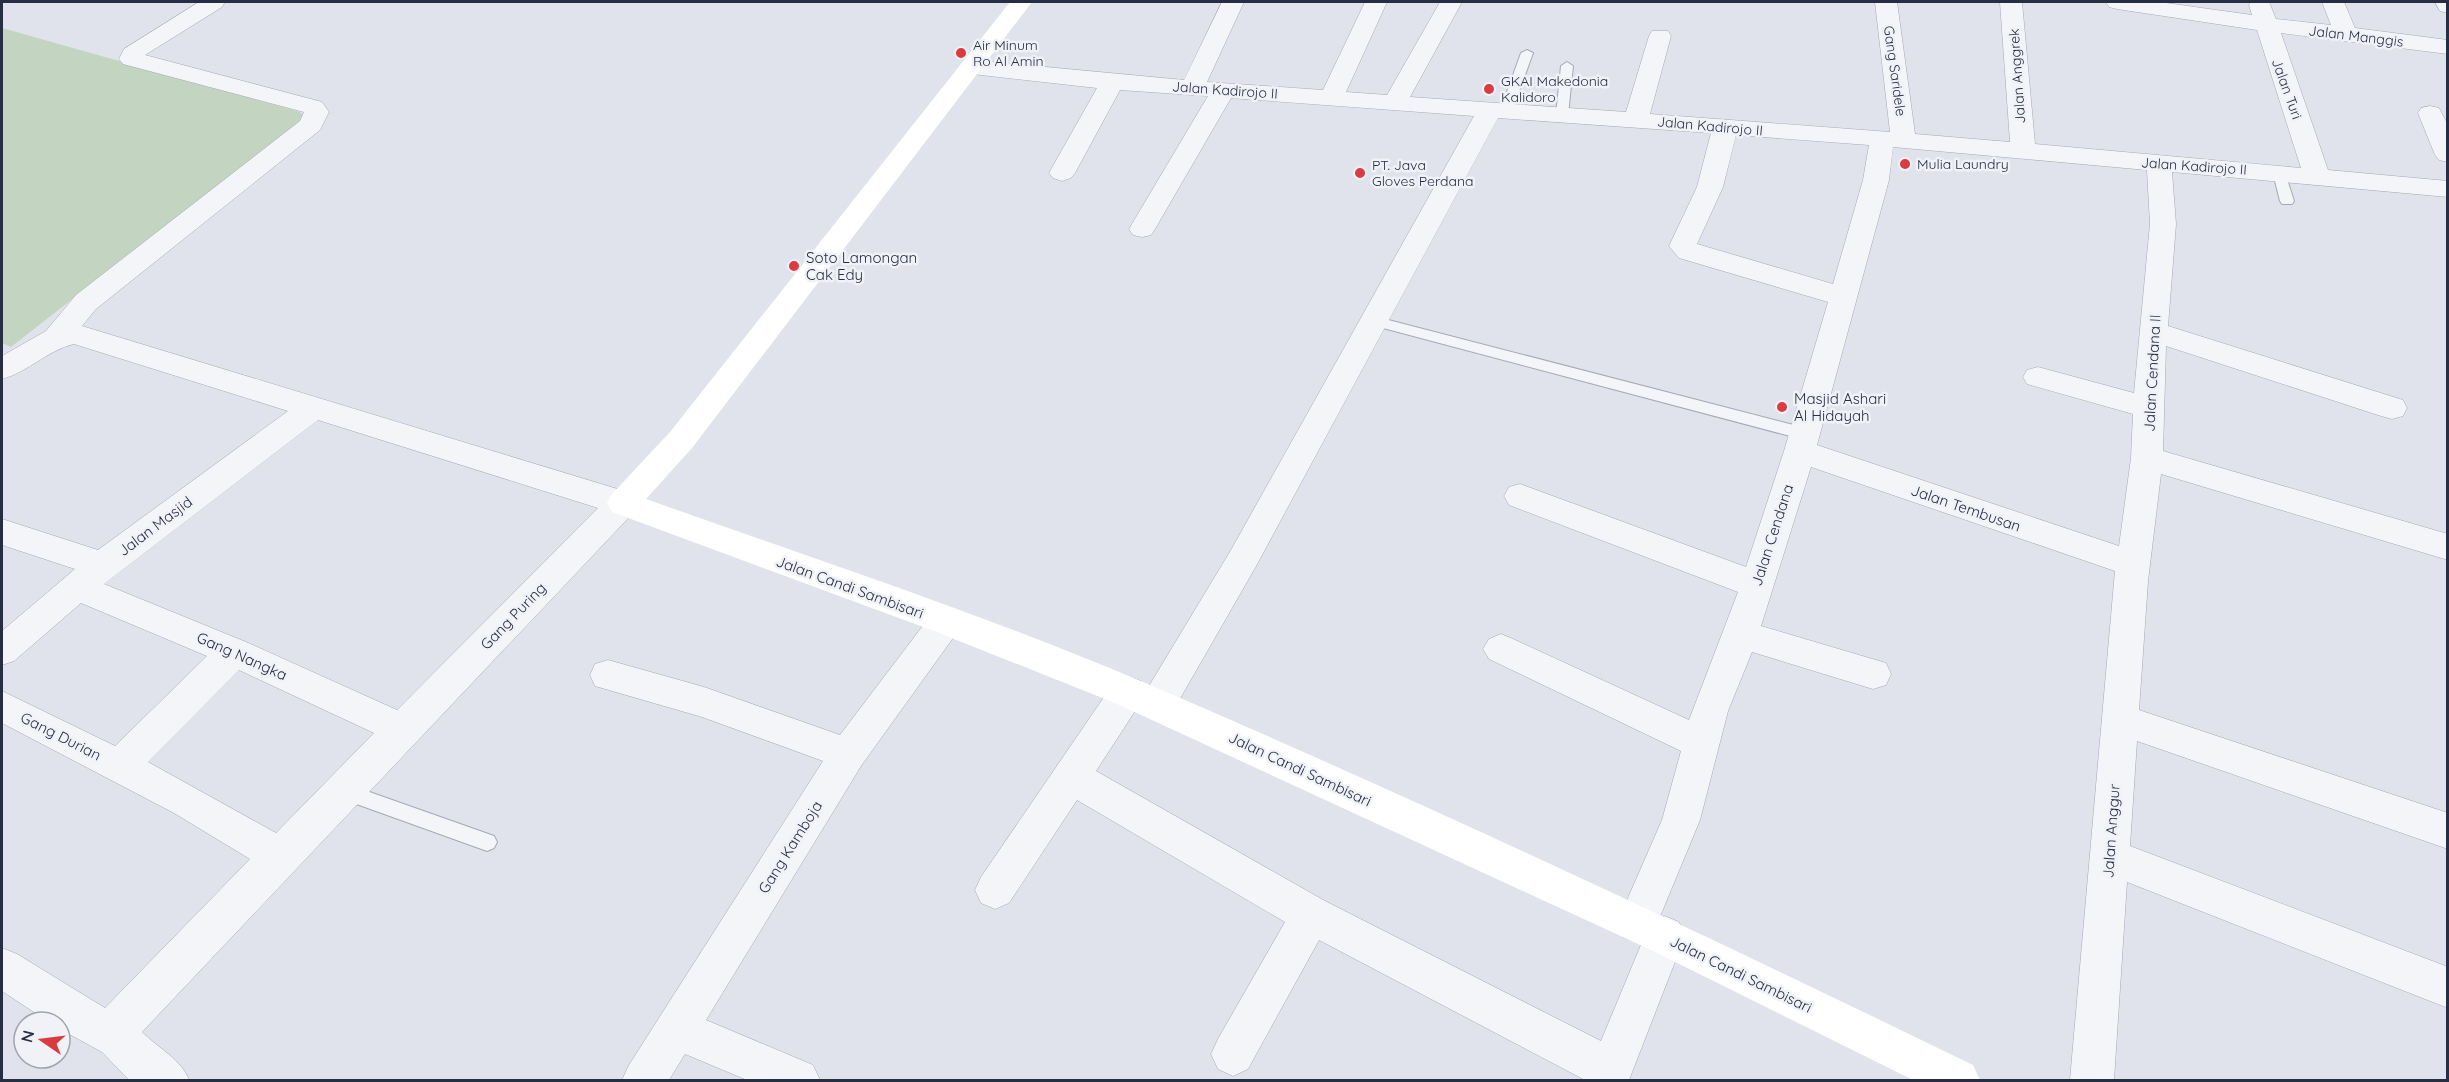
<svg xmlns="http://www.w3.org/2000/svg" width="2449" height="1082" font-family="Quicksand,sans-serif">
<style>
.green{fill:#c3d5c1}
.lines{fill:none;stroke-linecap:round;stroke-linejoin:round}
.lane-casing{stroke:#a5a9b6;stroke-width:2}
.street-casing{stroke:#a5a9b6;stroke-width:1}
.lane{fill:#f4f5f8;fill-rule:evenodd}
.street{fill:#f4f5f8;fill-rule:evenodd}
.secondary{fill:#fff;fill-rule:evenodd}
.poi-dot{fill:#da3b3e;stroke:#f0f2f8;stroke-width:2}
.labels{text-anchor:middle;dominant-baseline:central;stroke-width:5;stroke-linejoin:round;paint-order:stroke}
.far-street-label{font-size:14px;fill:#272e44;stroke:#f0f2f8}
.far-poi-label{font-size:14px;fill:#272e44;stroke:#f0f2f8;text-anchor:start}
.poi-label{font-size:15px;fill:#272e44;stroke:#f0f2f8;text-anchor:start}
.street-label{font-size:15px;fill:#272e44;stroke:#f0f2f8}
</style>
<rect width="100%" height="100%" fill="#e0e3eb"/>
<polygon class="green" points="2,28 300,112 305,117 11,347 2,343"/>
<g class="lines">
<g class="lane-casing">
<g id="lane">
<polygon points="1527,50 1533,53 1512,111 1510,114 1502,114 1500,111 1521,53"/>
<polygon points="1567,62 1573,66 1568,115 1562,119 1556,115 1561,66"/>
<polygon points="2279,169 2285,173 2294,201 2292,204 2282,204 2280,201 2273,173"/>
<polygon points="1373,316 1805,428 1813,434 1805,440 1368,324 1366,321"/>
<polygon points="344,783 494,836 497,842 494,848 487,851 337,797 335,791 337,785"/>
</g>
</g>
<g class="street-casing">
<g id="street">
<path d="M 199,2 L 225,2 L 222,7 L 145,55 L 322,102 L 329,112 L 320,130 L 96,309 L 82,326 L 634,494 L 639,503 L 634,512 L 142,1032 C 158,1048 182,1060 189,1080 L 129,1080 L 102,1052 L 60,1029 L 60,1022 L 49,1022 L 2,991 L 2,948 L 17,954 L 105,1008 L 250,859 L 174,813 L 2,723 L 2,691 L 115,746 L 207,656 L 81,603 L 14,661 L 2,665 L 2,631 L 75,569 L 2,545 L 2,519 L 98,550 L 288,411 L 74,344 C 48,350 28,372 2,379 L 2,356 L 46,331 L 76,295 L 300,121 L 304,112 L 123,64 L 119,59 L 124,49 ZM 318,420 L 598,508 L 397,710 L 246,642 L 104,584 ZM 239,670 L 374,733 L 276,833 L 148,762 Z"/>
<path d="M 1222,2 L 1244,2 L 1207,82 L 1323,90 L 1365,2 L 1387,2 L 1346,92 L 1387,95 L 1440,2 L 1462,2 L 1410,97 L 1626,112 L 1649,36 L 1652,31 L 1668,31 L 1671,36 L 1650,114 L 1890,132 L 1875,2 L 1897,2 L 1915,134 L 2010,142 L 2000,2 L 2022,2 L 2035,144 L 2301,168 L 2257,30 L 2117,9 L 2109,7 L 2106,2 L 2159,2 L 2252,15 L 2249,5 L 2251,2 L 2269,2 L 2276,19 L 2331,25 L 2322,2 L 2344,2 L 2355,28 L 2448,40 L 2448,54 L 2281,33 L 2328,170 L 2448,181 L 2448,197 L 2172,172 L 2176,224 L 2168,326 L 2403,400 L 2407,408 L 2403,416 L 2392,419 L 2381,416 L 2166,346 L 2163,451 L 2448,534 L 2448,560 L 2161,474 L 2148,581 L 2139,710 L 2448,813 L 2448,849 L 2137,741 L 2130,846 L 2448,967 L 2448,1008 L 2127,882 L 2114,1080 L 2070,1080 L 2115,571 L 1811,467 L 1761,626 L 1886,663 L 1891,674 L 1886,685 L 1873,689 L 1752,652 L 1728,711 L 1700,820 L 1659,919 L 1665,916 L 1679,922 L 1685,936 L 1629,1080 L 1585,1080 L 1319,940 L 1248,1069 L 1233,1076 L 1218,1069 L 1211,1054 L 1218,1039 L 1285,922 L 1077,800 L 1009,903 L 995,909 L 981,903 L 975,890 L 981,877 L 1115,681 L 1128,677 L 1141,681 L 1146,691 L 1231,550 L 1474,116 L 1231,98 L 1155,229 L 1151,235 L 1142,237 L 1133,235 L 1129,229 L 1208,96 L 1120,90 L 1075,173 L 1071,178 L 1062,181 L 1053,178 L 1049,173 L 1097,88 L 972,74 L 964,72 L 960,67 L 964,62 L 972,60 L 1184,80 ZM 1498,118 L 1711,133 L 1697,187 L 1669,246 L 1679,258 L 1828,302 L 1784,451 L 1746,567 L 1520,484 L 1509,487 L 1504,496 L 1509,505 L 1738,592 L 1689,720 L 1513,639 L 1501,634 L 1489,639 L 1483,649 L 1489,659 L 1681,751 L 1662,820 L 1617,923 L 1623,937 L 1637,942 L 1643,940 L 1601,1041 L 1325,901 L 1096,771 L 1139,705 L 1144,716 L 1157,720 L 1170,716 L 1255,568 ZM 1736,135 L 1869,145 L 1863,180 L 1833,284 L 1697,244 L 1723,187 ZM 1893,147 L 2147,170 L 2150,224 L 2134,393 L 2038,367 L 2027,370 L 2023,377 L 2027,384 L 2133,414 L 2131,458 L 2119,546 L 1817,445 L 1889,180 Z"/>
<polygon points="2435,2 2448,2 2448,13 2440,11"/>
<polygon points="2430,106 2439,108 2448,125 2448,162 2439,160 2435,155 2418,113 2421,108"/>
<polygon points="946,607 958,611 963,621 958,631 861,766 706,1020 813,1065 820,1080 747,1080 685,1054 669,1080 622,1080 629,1065 823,761 702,717 595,686 590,675 595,664 608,660 704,687 840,735 934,611"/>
</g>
</g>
<use href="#lane" class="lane"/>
<use href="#street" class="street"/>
<path class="secondary" d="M 1010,2 L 1032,2 L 692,448 L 646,499 C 812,558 981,613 1143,682 C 1423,802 1699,932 1973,1065 L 1980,1080 L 1913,1080 L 1651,950 L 1115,703 L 934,631 L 612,512 L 607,503 L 612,494 L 670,432 Z"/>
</g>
<g class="poi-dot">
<circle cx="961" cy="53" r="6"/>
<circle cx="1489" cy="89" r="6"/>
<circle cx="1905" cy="164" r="6"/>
<circle cx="1360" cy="173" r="6"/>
<circle cx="794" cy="266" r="6"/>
<circle cx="1782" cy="407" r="6"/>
</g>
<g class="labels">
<g class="far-street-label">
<text transform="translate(2356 36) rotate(7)">Jalan Manggis</text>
<text transform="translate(1895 71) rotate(82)">Gang Saridele</text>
<text transform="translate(2017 76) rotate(-94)">Jalan Anggrek</text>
<text transform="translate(2287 89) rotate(70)">Jalan Turi</text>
<text transform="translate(1225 90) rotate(4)">Jalan Kadirojo II</text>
<text transform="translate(1710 126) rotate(5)">Jalan Kadirojo II</text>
<text transform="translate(2194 166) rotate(4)">Jalan Kadirojo II</text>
</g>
<g class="far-poi-label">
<text x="973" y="45">Air Minum<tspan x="973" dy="16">Ro Al Amin</tspan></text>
<text x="1501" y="81">GKAI Makedonia<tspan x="1501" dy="16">Kalidoro</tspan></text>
<text x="1917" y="164">Mulia Laundry</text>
<text x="1372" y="165">PT. Java<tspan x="1372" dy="16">Gloves Perdana</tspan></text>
</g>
<g class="poi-label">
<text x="806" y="257">Soto Lamongan<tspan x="806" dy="17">Cak Edy</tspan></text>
<text x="1794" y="398">Masjid Ashari<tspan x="1794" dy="17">Al Hidayah</tspan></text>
</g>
<g class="street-label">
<text transform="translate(2152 373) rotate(-87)">Jalan Cendana II</text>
<text transform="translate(1966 508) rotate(19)">Jalan Tembusan</text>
<text transform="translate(155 526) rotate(-37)">Jalan Masjid</text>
<text transform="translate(1772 535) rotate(-72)">Jalan Cendana</text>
<text transform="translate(850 587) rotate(20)">Jalan Candi Sambisari</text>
<text transform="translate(513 616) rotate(-46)">Gang Puring</text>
<text transform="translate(242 656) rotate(24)">Gang Nangka</text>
<text transform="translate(61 736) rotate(27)">Gang Durian</text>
<text transform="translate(1300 769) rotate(25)">Jalan Candi Sambisari</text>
<text transform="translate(2111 831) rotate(-86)">Jalan Anggur</text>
<text transform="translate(790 847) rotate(-58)">Gang Kamboja</text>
<text transform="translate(1741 974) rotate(26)">Jalan Candi Sambisari</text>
</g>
</g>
<rect width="2449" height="1082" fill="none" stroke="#272e44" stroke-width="6"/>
<g transform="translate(42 1040) rotate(284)"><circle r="28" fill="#f0f2f8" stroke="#a0a4b0" stroke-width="1.5"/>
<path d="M0-4.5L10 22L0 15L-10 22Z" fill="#da3b3e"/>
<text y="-9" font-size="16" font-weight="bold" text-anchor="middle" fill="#272e44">N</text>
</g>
</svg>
